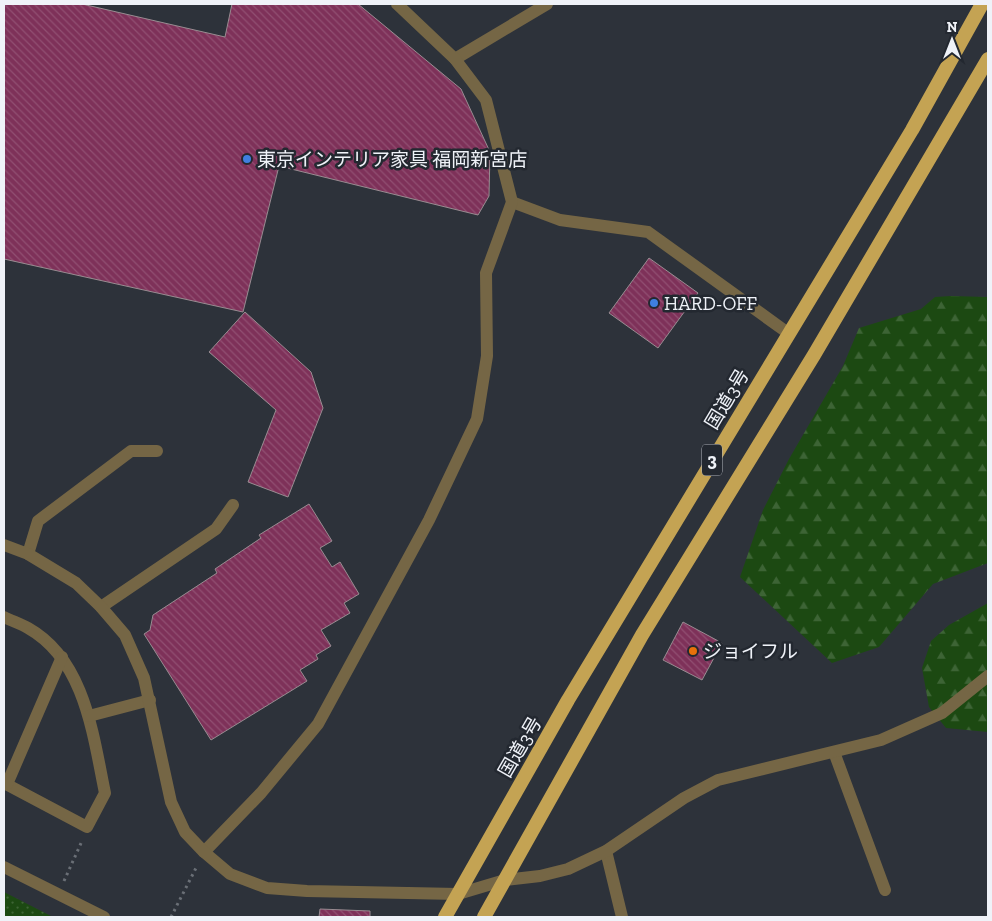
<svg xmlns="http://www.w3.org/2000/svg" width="992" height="921" font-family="'Zilla Slab','Noto Sans JP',serif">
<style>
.green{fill:url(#green-dots)}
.forest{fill:url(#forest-firs)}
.building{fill:url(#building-back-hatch);stroke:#988c91}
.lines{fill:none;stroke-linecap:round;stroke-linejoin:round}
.path{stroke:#6a6f76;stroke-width:3;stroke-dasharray:2.5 4;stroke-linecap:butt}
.minor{stroke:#756645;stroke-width:12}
.tertiary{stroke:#756645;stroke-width:12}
.trunk{stroke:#c4a353;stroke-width:14}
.shop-dot{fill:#3f7fe0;stroke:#232830;stroke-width:2}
.food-dot{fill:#e8710a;stroke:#232830;stroke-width:2}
.labels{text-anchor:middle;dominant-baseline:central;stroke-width:5;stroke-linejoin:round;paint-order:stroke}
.shield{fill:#232830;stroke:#b2b5bc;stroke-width:1}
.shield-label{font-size:18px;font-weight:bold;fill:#eff2f8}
.poi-label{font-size:19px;fill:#eff2f8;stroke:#232830;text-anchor:start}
.street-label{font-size:19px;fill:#eff2f8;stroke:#232830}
</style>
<defs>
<pattern id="green-dots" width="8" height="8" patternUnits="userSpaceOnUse" patternTransform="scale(1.25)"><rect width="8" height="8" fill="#1c4912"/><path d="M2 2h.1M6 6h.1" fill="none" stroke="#3d6435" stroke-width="1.8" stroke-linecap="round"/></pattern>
<pattern id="forest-firs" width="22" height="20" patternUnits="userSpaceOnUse" patternTransform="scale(1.25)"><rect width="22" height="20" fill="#1c4912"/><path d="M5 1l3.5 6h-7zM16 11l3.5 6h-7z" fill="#3d6435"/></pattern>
<pattern id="building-back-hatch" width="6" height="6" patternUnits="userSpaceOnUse" patternTransform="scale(1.25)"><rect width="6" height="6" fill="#7e3159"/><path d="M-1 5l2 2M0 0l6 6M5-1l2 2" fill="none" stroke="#914f72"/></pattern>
</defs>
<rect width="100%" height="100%" fill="#2d323a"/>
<polygon class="green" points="4,892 53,917 4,917"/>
<g class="forest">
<polygon points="951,296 988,297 988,563 933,584 879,647 832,663 740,577 763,510 789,459 843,366 859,328 921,309 935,297"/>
<polygon points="988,603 988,732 946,728 929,707 922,668 931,641 949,625"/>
</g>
<g class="building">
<polygon points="4,4 82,4 225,37 232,4 358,4 461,89 490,152 489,196 478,215 279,166 243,312 4,259"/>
<polygon points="649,258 698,293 658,348 609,313"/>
<polygon points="245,312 311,372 323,408 288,497 248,482 276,410 209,352"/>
<polygon points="309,504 332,541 320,548 332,567 340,562 359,594 344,603 350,613 321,630 331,646 316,655 318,659 300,670 307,681 211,740 144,634 150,630 153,615 217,573 215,569 261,538 259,535"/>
<polygon points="683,622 722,643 702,680 663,660"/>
<polygon points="320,909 370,911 370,917 319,917"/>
</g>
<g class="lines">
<g class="path">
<polyline points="64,881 82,841"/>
<polyline points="171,917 197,866"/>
</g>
<g class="minor">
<polyline points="455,59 547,4"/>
<polyline points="512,202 560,220 648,232 788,333"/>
<polyline points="28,554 38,521 131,451 157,451"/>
<polyline points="101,607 216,529 233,505"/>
<path d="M 4,617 C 12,621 21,624 28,628 C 85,660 93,735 105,793 L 87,827 L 4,783"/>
<polyline points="89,716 150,700"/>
<polyline points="834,752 885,890"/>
<polyline points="7,784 62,657"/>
<polyline points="606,851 622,917"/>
<polyline points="204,852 261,793 318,724 429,520 477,419 487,356 486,273 512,202 486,100 455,59 397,4"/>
</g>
<g class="tertiary">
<polyline points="4,545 28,554 76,583 101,607 125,635 144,678 171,802 185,832 204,852 230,874 267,888 307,891 458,894 505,880 540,876 568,869 606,851 684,798 718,780 881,740 942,713 988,676"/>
<polyline points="4,867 104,917"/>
</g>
<g class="trunk">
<polyline points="445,917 568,700 912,130 982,4"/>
<polyline points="484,917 642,635 814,355 988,59"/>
</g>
</g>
<g class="shop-dot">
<circle cx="247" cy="159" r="5"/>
<circle cx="654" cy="303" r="5"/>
</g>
<circle class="food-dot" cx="693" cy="651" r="5"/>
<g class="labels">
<rect class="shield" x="702" y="444.5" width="20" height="31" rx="4"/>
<g class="shield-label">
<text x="712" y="460">3</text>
</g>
<g class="poi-label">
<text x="257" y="159">東京インテリア家具 福岡新宮店</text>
<text x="664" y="303">HARD-OFF</text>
<text x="703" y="651">ジョイフル</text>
</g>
<g class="street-label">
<text transform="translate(727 399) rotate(-59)">国道3号</text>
<text transform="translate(520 747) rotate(-60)">国道3号</text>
</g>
</g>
<rect width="992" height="921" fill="none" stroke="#eff2f8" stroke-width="10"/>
<g transform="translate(952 40)" stroke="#232830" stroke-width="4" paint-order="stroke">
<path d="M0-4L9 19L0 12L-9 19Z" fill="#eff2f8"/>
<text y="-8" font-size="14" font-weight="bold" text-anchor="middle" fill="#eff2f8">N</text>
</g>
</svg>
